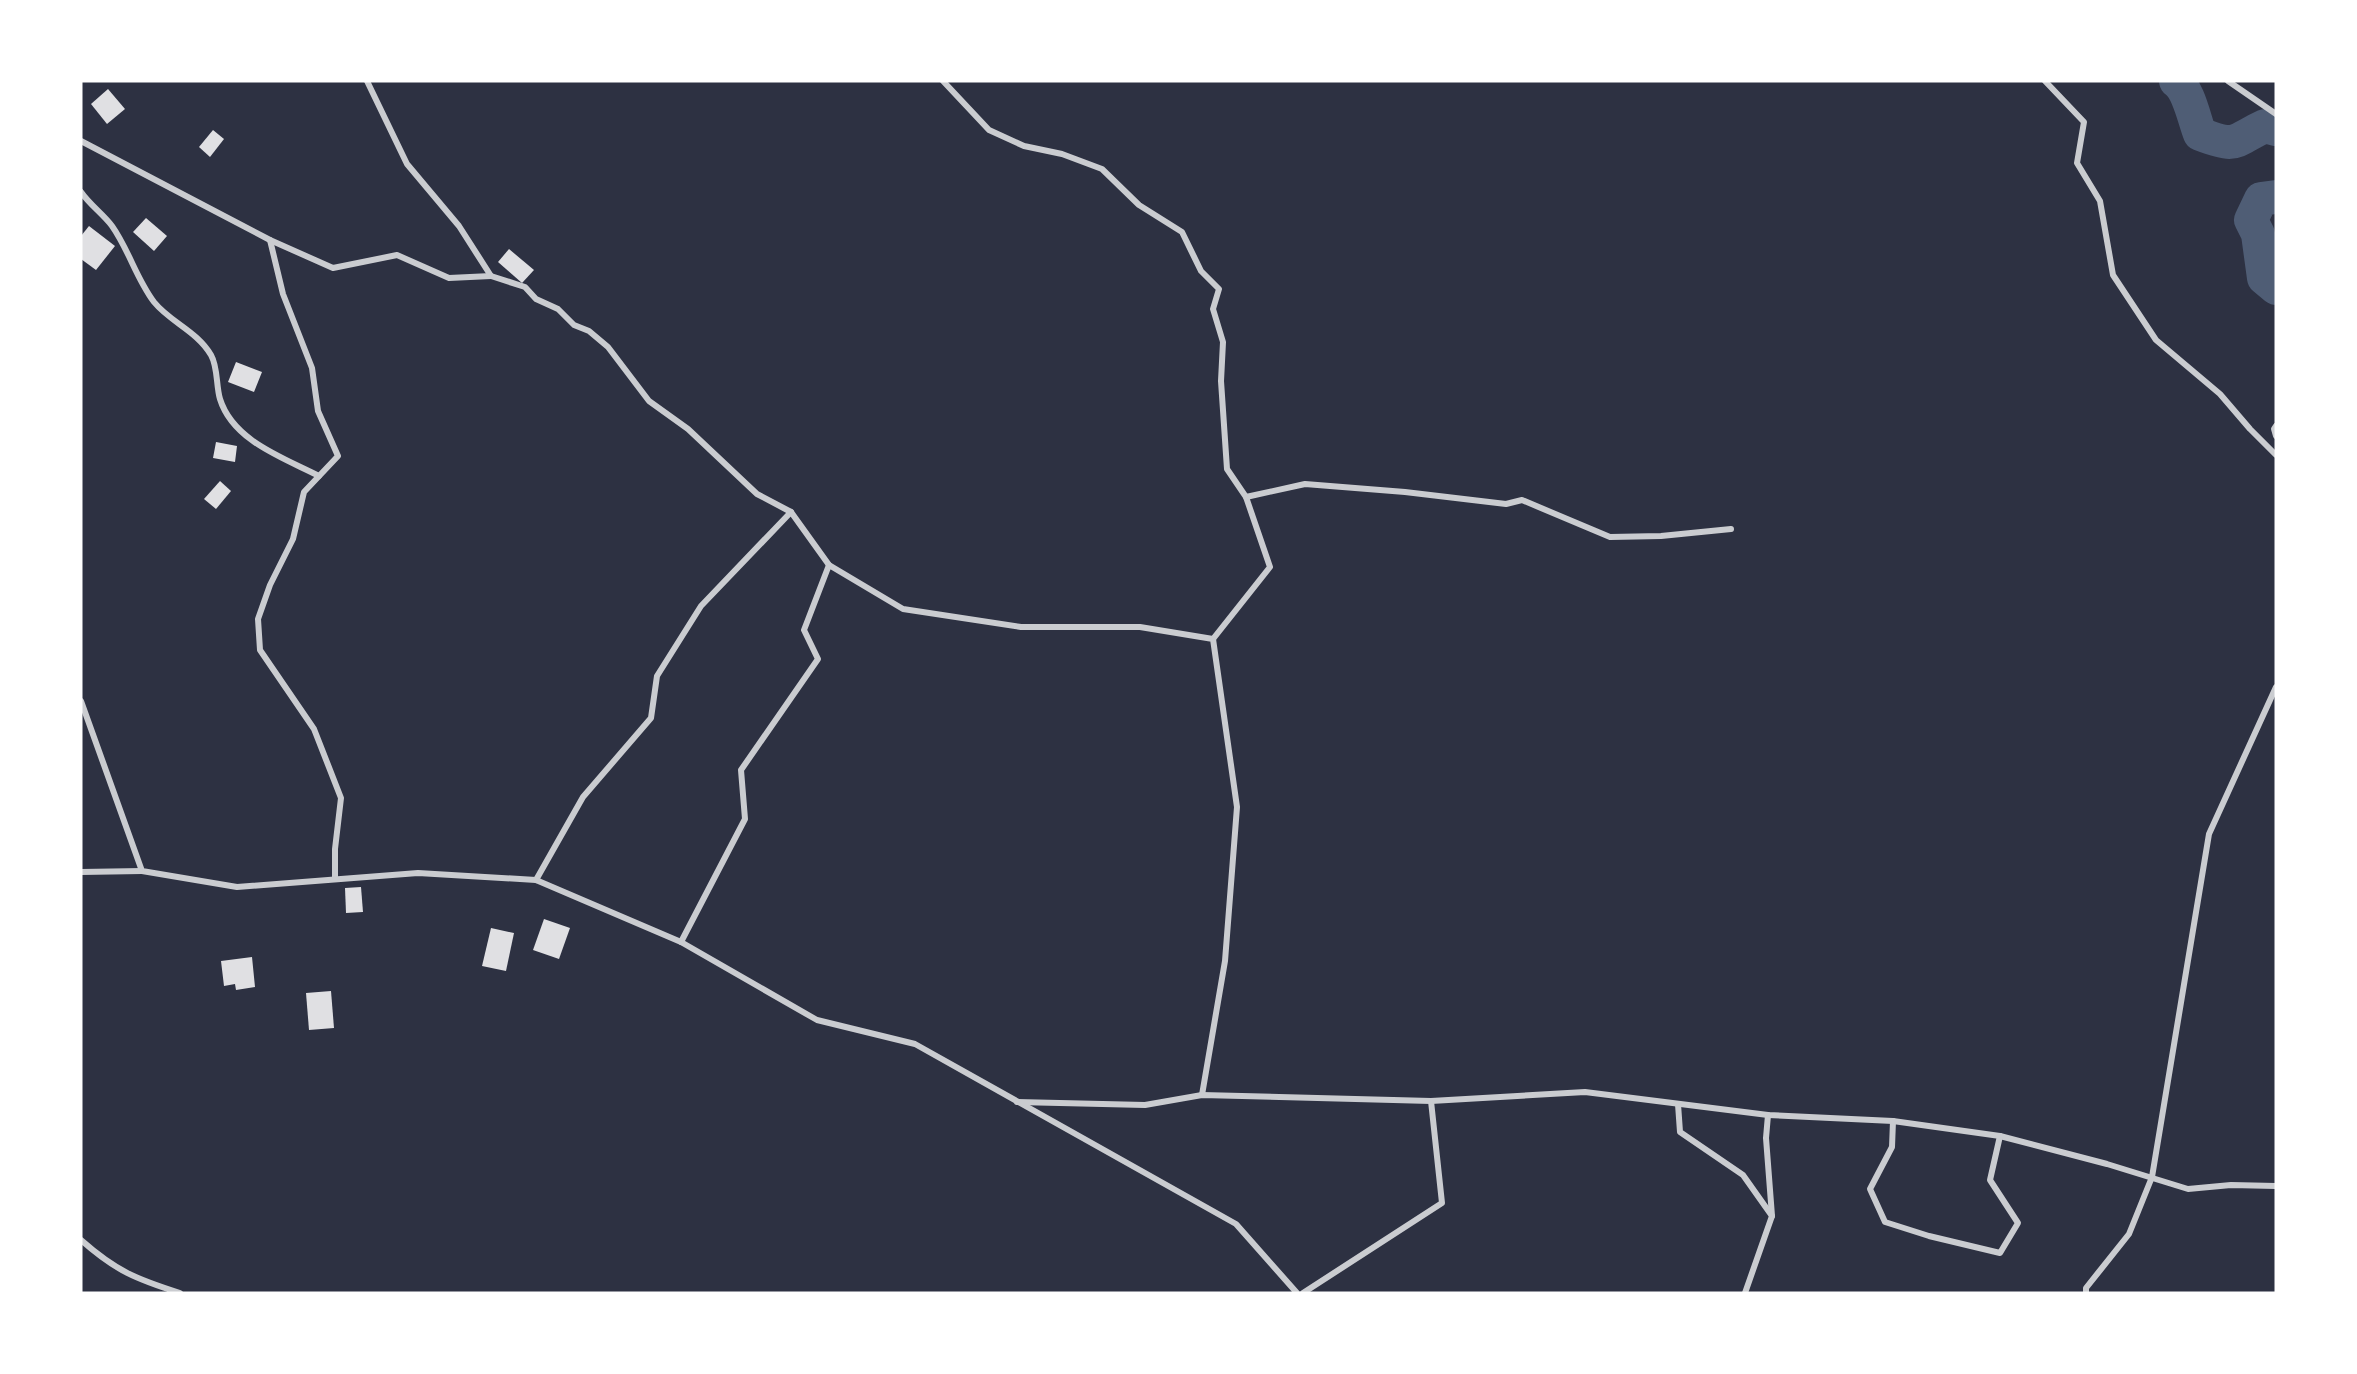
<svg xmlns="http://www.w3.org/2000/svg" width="2357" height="1374" font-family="Karla,sans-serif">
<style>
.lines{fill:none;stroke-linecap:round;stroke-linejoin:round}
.river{stroke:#4f5d75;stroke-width:34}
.building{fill:#e0e0e3}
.minor{stroke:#caccd0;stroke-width:6}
</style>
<rect width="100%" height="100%" fill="#2d3142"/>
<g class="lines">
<g class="river">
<path d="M 2176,81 C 2189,90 2194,119 2200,134 C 2239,149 2232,141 2265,126 L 2276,129"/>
<polyline points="2276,197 2261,199 2251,220 2258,234 2264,278 2276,288"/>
</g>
</g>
<g class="building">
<polygon points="108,89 125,109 107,124 91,104"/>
<polygon points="213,130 224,139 210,157 199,147"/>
<polygon points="146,218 167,236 154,251 133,232"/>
<polygon points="89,226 115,246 96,270 81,259 81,236"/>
<polygon points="509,249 534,270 522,283 498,262"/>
<polygon points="236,362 262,372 254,392 228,382"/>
<polygon points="216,442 237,446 235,462 213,458"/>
<polygon points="220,481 231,491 216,509 204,499"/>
<polygon points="361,887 363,912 346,913 345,888"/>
<polygon points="544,919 570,928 559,959 533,950"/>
<polygon points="491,928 514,933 506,971 482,966"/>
<polygon points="252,957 255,987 236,990 235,984 224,986 221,961"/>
<polygon points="331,991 334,1028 309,1030 306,993"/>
</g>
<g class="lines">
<g class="minor">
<polyline points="367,81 407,164 459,226 491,276 525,287 536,299 558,309 574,325 589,331 608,347 649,401 688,429 757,494 791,512"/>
<polyline points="943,81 989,130 1024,146 1062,154 1102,169 1139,205 1182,232 1201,271 1219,289 1213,309 1223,342 1221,381 1227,469 1246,497 1270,567 1213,639"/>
<polyline points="2045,81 2084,122 2077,163 2100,201 2113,275 2156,340 2220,394 2250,429 2276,455"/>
<polyline points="2228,81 2276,114"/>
<polyline points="81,141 270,240 333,268 397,255 449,278 491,276"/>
<path d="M 81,192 C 90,205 103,214 112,226 C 129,250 136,278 154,302 C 170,322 197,331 211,355 C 218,367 216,386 220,399 C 233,441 284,458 319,476"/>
<polyline points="270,240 283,294 312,368 318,411 338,456 304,492 293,539 270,585 258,619 260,650 314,729 341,798 335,849 335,879"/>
<polyline points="2276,426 2274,429 2276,436"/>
<polyline points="1246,497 1305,484 1405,492 1506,504 1522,500 1610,537 1661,536 1731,529"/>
<polyline points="81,701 142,871 237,887 418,873 536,880 681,942 817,1020 915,1044 1236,1224 1297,1293"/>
<polyline points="81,872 142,871"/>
<polyline points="536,880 583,797 651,718 657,676 701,606 791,512 829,565"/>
<polyline points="681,942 745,819 741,770 818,659 804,630 829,565 903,609 1021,627 1140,627 1213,639 1237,807 1225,961 1202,1095"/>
<polyline points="1017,1102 1145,1105 1202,1095 1431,1101 1585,1092 1768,1115 1893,1121 2000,1136 2107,1164 2188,1189 2231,1185 2276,1186"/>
<polyline points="1678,1104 1680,1132 1743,1175 1772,1216 1745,1293"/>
<polyline points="1768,1115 1766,1138 1772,1216"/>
<polyline points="1893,1121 1892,1147 1870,1189 1885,1222 1929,1236 2000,1253 2018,1223 1990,1180 2000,1136"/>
<path d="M 81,1240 C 116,1271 136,1279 180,1293"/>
<polyline points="1303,1293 1442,1203 1431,1101"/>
<polyline points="2086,1293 2086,1288 2129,1234 2152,1177 2209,834 2276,687"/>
</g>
</g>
<rect width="2357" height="1374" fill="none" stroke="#ffffff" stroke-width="165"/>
</svg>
